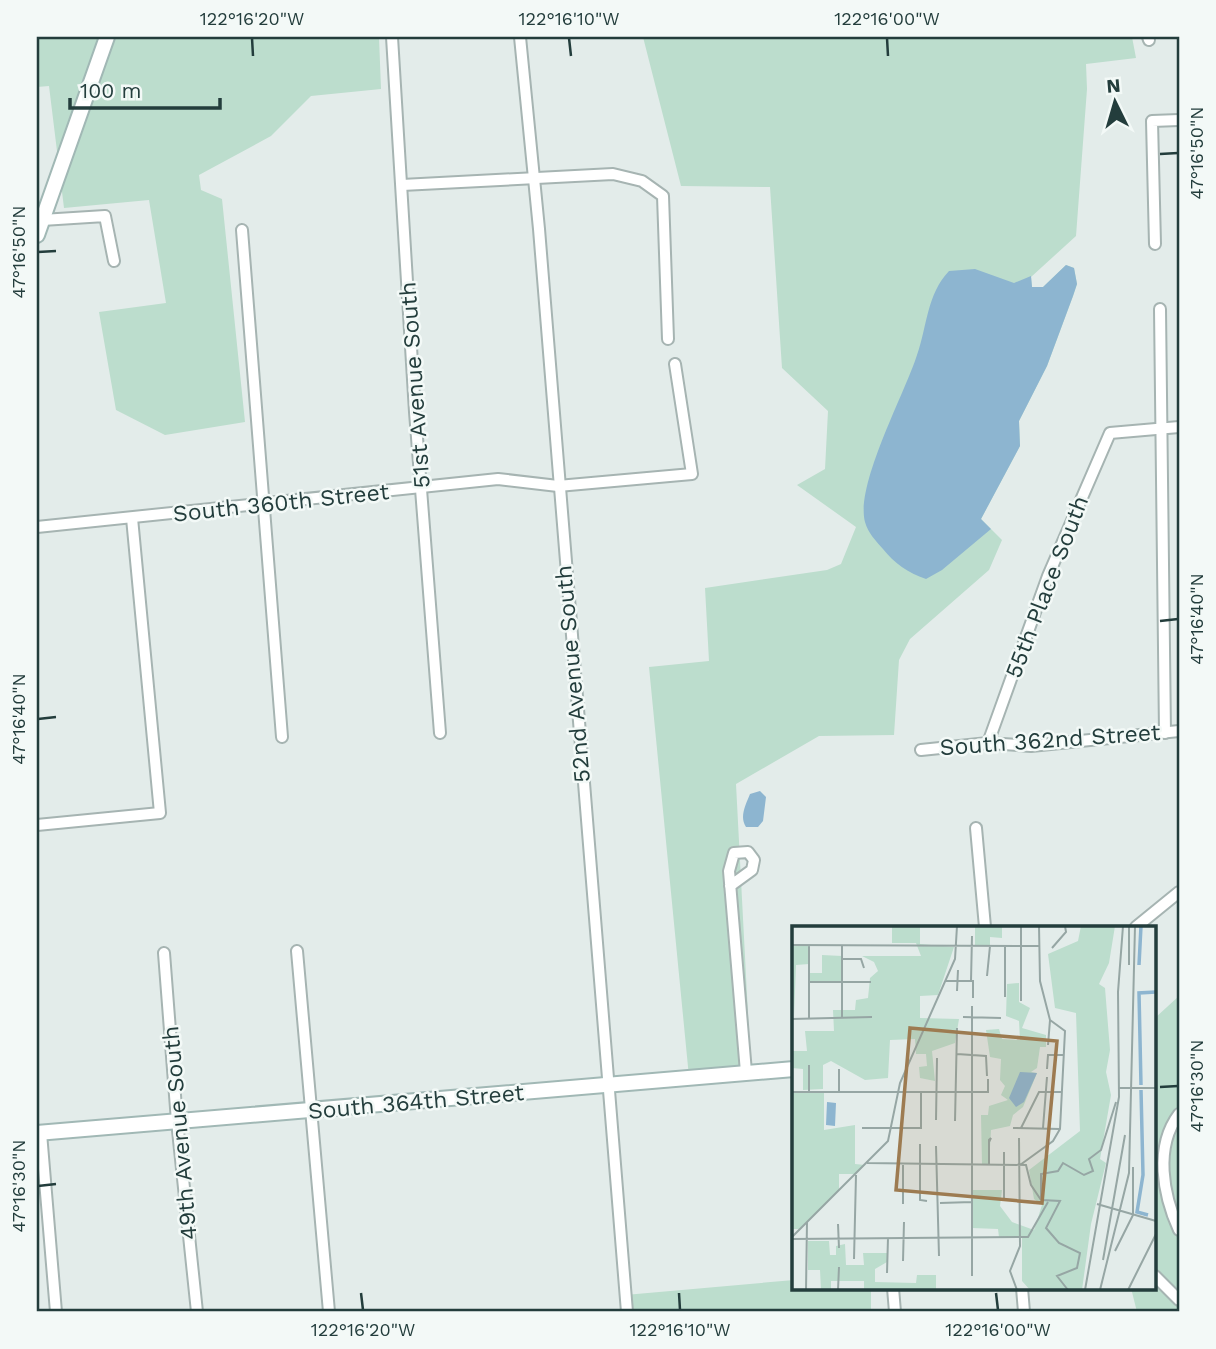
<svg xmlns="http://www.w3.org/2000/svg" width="1216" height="1349" font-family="'Work Sans',sans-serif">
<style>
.green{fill:#bcddcd}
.water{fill:#8db5d0}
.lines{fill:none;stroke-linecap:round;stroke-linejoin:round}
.street-casing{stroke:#a6b4b2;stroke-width:14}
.secondary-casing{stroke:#a1b8b5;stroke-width:18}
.street{stroke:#fff;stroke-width:10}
.secondary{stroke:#fff;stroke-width:14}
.ticks{fill:none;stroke:#233d3c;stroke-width:2.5}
.labels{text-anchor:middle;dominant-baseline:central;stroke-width:5;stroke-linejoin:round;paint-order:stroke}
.street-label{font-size:23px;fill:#233d3c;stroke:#f3f9f7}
.inset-river{fill:none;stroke:#8db5d0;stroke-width:3.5}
.inset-road{fill:none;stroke:#96a6a4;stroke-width:2}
.view{fill:#9d7b51;fill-opacity:0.15;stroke:#9d7b51;stroke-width:3.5}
.inset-edge{fill:none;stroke:#233d3c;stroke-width:3.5}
.neatline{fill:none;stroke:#233d3c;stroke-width:2.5}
.ticks-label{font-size:18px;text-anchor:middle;fill:#233d3c}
</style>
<rect width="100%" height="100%" fill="#e3ecea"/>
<g class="green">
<polygon points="37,37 379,37 381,89 311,96 271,136 199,175 201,190 222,199 245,422 165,435 116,410 99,312 166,303 149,200 64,208 49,86 37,87"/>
<polygon points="643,37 1132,37 1136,58 1086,64 1087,89 1076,236 1031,277 1032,287 1041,289 1066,265 1074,268 1077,284 1073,296 1047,366 1019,421 1020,446 981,519 1002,540 989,570 910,639 899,660 894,735 819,736 736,784 751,1072 689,1077 649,667 709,661 705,588 827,570 841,564 856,527 797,485 825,469 828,411 782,368 770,187 681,186"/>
<polygon points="1179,996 1179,1312 1137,1312 1131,1288 1155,1288 1155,1018"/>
<polygon points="794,1280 794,1288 871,1288 871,1312 627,1312 625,1295"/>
</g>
<g class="water">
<path d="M 1066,265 L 1074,268 L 1077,284 L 1073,296 L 1047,366 L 1019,421 L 1020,446 L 981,519 L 991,529 L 942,570 L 926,579 C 908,573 894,563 883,549 C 876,541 868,533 865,522 C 855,485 905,393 917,355 C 927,326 927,294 949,271 L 975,269 L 1014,283 L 1031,276 L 1032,287 L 1043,287 Z"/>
<path d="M 760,791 L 766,797 L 763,821 L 758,827 L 746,827 C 739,817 746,804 750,794 Z"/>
</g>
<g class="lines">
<g class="street-casing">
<g id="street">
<polyline points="392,37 415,412 440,733"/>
<polyline points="520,37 539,229 627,1312"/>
<polyline points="1148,37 1149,40"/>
<polyline points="402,185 613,174 642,181 663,196 668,339"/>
<polyline points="42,220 105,216 114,261"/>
<polyline points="242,230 282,737"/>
<polyline points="1155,244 1152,121 1179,120"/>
<polyline points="1160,309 1165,733"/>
<polyline points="37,527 498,479 558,486 692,474 675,364"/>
<polyline points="988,743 1048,576 1110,433 1179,427"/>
<polyline points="921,750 988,743 1031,746 1179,731"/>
<polyline points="37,825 160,813 132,518"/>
<polyline points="976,828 985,927"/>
<polyline points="730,886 752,870 754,860 748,852 734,853 729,871 746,1072"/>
<polyline points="1136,927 1179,892"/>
<polyline points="297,951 329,1312"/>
<polyline points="164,953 177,1121 197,1312"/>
<path d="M 1179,1114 C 1154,1147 1163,1195 1179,1230"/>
<polyline points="41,1133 56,1312"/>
<polyline points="1155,1276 1179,1300"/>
<polyline points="893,1288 895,1312"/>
<polyline points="1022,1288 1024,1312"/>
</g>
</g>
<g class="secondary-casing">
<g id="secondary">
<polyline points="37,235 107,37"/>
<polyline points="37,1133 794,1069"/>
</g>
</g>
<use href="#street" class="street"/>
<use href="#secondary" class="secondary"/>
</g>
<path class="ticks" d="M 252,38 L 253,56M 569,38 L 571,56M 887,38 L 888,56M 1160,154 L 1178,153M 38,252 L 56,251M 1160,621 L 1178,619M 38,719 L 56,717M 1160,1087 L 1178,1086M 38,1186 L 56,1184M 361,1293 L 363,1310M 679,1293 L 680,1310M 996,1293 L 998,1310"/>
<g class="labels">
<g class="street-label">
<text transform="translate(415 385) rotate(-94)">51st Avenue South</text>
<text transform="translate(281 503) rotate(-6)">South 360th Street</text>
<text transform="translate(1047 587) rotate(-69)">55th Place South</text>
<text transform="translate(573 674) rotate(-95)">52nd Avenue South</text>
<text transform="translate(1050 740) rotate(-4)">South 362nd Street</text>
<text transform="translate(416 1102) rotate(-5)">South 364th Street</text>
<text transform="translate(180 1133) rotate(-95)">49th Avenue South</text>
</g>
</g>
<g transform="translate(792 926)">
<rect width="364" height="364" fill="#e3ecea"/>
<path d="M 100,0 L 164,0 L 128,1 L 128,18 L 162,21 L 146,69 L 128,70 L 128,92 L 167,93 L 163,117 L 140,125 L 143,155 L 128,152 L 127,141 L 135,140 L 134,128 L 124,128 L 123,113 L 98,114 L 96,152 L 73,154 L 39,135 L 31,139 L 31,163 L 11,164 L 11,143 L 0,142 L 0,125 L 15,125 L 13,105 L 42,105 L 41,84 L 63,84 L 64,74 L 76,72 L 78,52 L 86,45 L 82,36 L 70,30 L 129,30 L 124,17 L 100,17 ZM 183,0 L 210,0 L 210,12 L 198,11 L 198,20 L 183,20 ZM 289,0 L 323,0 L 317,37 L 307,58 L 313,62 L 318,124 L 314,146 L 319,169 L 308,233 L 314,237 L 299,298 L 290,364 L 238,364 L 230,355 L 230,311 L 207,311 L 206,303 L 180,302 L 180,264 L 210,264 L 208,280 L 220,296 L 242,304 L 250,279 L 242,273 L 237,244 L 288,205 L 284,87 L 263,82 L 256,28 L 286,15 ZM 0,19 L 18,19 L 17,38 L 4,39 L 2,90 ZM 30,29 L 50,30 L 50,56 L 17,56 L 17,47 L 30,47 ZM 227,57 L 227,76 L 238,82 L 230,102 L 254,109 L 254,121 L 248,121 L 245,142 L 239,146 L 245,147 L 231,181 L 221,189 L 218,200 L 199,204 L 197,239 L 190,239 L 189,189 L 196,189 L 197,180 L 216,174 L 209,169 L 213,160 L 208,154 L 209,133 L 198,131 L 194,104 L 207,103 L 210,113 L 228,114 L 227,95 L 214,90 L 215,58 ZM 0,167 L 32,167 L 32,204 L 63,199 L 63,238 L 73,239 L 64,248 L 47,248 L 47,264 L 7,303 L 0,303 ZM 16,315 L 37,315 L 38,329 L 44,329 L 44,320 L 53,318 L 54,339 L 72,339 L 71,327 L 95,327 L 95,336 L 83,343 L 83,356 L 124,357 L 125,349 L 144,349 L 144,363 L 72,364 L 72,355 L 39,355 L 39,364 L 29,364 L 28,344 L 16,344 Z" fill="#bcddcd"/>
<path d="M 228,146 L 245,147 L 232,176 L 224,181 L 217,172 ZM 35,176 L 44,177 L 43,200 L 34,199 Z" fill="#8db5d0"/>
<path class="inset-river" d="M 347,39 L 349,0M 349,159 L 347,67 L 364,66M 349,164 L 351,249 L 345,286 L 356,289"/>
<path class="inset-road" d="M 229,0 L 229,75M 247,0 L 248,55 L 258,94 L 256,119M 0,19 L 247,20M 17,19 L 17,92M 260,22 L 274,6 L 273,0M 50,33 L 69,33 L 72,42M 337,39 L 337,0M 195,50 L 198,20M 154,55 L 181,55 L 181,72M 179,55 L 180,10M 17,56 L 79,56M 165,65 L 166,44M 213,71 L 213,20M 180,80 L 180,350M 50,91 L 50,19M 171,91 L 209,92M 0,93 L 80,91M 165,128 L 194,130 L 195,150M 255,143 L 256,129 L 272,129M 327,162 L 364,162M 17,165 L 17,139M 47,165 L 47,143M 0,166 L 196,166 L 196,153M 144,194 L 145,132M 163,195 L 165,102M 70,202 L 129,202 L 129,166M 221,202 L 268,203M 229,202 L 247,166 L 270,166M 251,202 L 255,151M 128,218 L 128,274 L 135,275M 144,220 L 147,330M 75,237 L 234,239 L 239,259 L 249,274M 197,239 L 197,214 L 199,212 L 197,216M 228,239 L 261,215 L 268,203 L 273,105 L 258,94M 249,273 L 249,248 L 266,245 L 271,237 L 292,249 L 301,245 L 297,233 L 309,224 L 324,176M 249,274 L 268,275 L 254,302 L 267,317 L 288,327 L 285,342 L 265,350 L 276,364M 212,275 L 212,226M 148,277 L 180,276M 111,278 L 111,239M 305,278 L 364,295M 46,298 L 47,322M 0,311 L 96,215 L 108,157 L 163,33 L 165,0M 0,313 L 236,311 L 256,276M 323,325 L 341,289 L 341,241M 62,333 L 64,249M 311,334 L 333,209M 111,335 L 112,296M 95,347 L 96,312M 14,364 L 15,296M 46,364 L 47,341M 225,364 L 218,345 L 228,320 L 227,212M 293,364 L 327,171 L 326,66 L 331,0M 308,364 L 337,247 L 343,0M 336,364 L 364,308"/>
<path class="view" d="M 118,102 L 265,115 L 250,277 L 104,264 Z"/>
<rect width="364" height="364" class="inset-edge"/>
</g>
<rect width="1216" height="1349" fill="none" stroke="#f3f9f7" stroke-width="77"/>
<g transform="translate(1115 102) rotate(355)" stroke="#f3f9f7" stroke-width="5" paint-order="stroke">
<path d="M0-5L12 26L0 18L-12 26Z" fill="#233d3c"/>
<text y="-10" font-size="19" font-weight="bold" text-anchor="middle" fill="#233d3c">N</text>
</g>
<path d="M70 98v10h150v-10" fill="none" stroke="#233d3c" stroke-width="3.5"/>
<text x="80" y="98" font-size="21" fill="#233d3c" stroke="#f3f9f7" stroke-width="5" paint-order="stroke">100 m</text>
<rect x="38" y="38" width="1140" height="1272" class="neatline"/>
<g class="ticks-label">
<text x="252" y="25">122°16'20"W</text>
<text x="569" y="25">122°16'10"W</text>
<text x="887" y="25">122°16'00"W</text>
<text transform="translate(1197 153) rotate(-90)" y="6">47°16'50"N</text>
<text transform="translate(19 252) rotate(-90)" y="6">47°16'50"N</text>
<text transform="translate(1197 619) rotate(-90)" y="6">47°16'40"N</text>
<text transform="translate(19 719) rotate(-90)" y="6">47°16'40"N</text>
<text transform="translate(1197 1086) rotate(-90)" y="6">47°16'30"N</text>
<text transform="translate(19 1186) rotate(-90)" y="6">47°16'30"N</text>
<text x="363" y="1336">122°16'20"W</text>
<text x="680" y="1336">122°16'10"W</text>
<text x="998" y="1336">122°16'00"W</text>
</g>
</svg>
